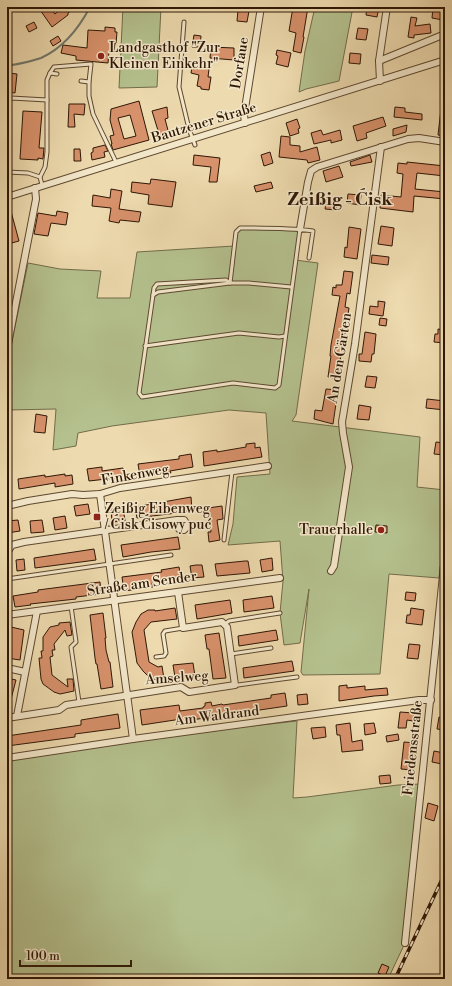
<svg xmlns="http://www.w3.org/2000/svg" width="452" height="986" font-family="'Libre Bodoni',serif">
<style>
.green{fill:#b4c18e;stroke:#726c4a}
.lines{fill:none;stroke-linecap:round;stroke-linejoin:round}
.stream{stroke:#70786d;stroke-width:2}
.building{fill:#d7916b;stroke:#2f1706;fill-rule:evenodd}
.service-casing{stroke:#5e4830;stroke-width:5}
.minor-casing{stroke:#5e4830;stroke-width:8}
.service{stroke:#f3e7ca;stroke-width:3}
.minor{stroke:#f3e7ca;stroke-width:6}
.rail-casing{stroke:#2f1706;stroke-width:3.5}
.rail{stroke:#f3e7ca;stroke-width:2;stroke-dasharray:6;stroke-linecap:butt}
.poi-dot{fill:#8f2418;stroke:#f3e7ca;stroke-width:1.5}
.labels{text-anchor:middle;dominant-baseline:central;stroke-width:3;stroke-linejoin:round;paint-order:stroke}
.poi-label{font-size:14px;fill:#2f1706;stroke:#f3e7ca;text-anchor:start}
.street-label{font-size:14px;fill:#2f1706;stroke:#f3e7ca}
.district-label{font-size:18px;font-weight:bold;fill:#2f1706;stroke:#f3e7ca}
</style>
<rect width="100%" height="100%" fill="#eddaae"/>
<filter id="stains"><feTurbulence type="fractalNoise" baseFrequency=".005" numOctaves="4"/><feColorMatrix values="0 0 0 0 .2 0 0 0 0 .09 0 0 0 0 .02 0 0 0 .5 -.17"/></filter>
<radialGradient id="worn" r=".72"><stop offset=".6" stop-color="#630" stop-opacity="0"/><stop offset="1" stop-color="#630" stop-opacity=".3"/></radialGradient>
<g class="green">
<polygon points="123,7 161,7 157,87 119,88"/>
<polygon points="315,7 353,7 339,81 306,89 299,92 305,51"/>
<polygon points="240,228 300,229 295,260 318,263 296,415 292,421 420,437 417,487 445,490 445,525 439,578 389,574 380,674 303,675 301,672 309,589 300,643 284,645 280,613 283,581 280,541 228,545 233,524 237,477 270,474 266,413 229,410 112,426 78,433 76,446 53,450 56,409 7,410 7,366 28,263 60,269 101,271 97,298 130,298 137,252 234,246 236,232"/>
<polygon points="297,721 293,798 307,797 398,785 421,784 405,943 388,979 7,979 7,758 133,739"/>
</g>
<g class="lines">
<path class="stream" d="M 7,66 C 18,64 30,62 41,58 C 63,48 79,28 90,7"/>
</g>
<g class="building">
<polygon points="38,7 49,7 55,14 63,7 76,7 68,13 68,15 52,27"/>
<polygon points="293,7 308,7 303,37 304,37 301,53 293,51 296,33 289,31"/>
<polygon points="367,7 379,7 377,17 366,15"/>
<polygon points="433,8 444,10 443,20 432,18"/>
<polygon points="238,10 249,11 247,22 237,21"/>
<polygon points="411,17 417,18 415,26 430,24 431,33 414,35 414,38 408,37"/>
<polygon points="34,22 37,28 29,32 26,26"/>
<polygon points="105,27 115,28 115,32 117,32 116,43 115,43 114,51 109,51 108,63 76,60 76,56 61,53 63,45 87,48 88,30 105,31"/>
<polygon points="358,28 368,29 366,40 356,39"/>
<polygon points="194,35 201,36 200,47 192,47"/>
<polygon points="58,36 61,41 53,46 50,41"/>
<polygon points="211,47 234,48 234,60 210,58"/>
<polygon points="277,50 291,53 288,67 276,64 278,56 276,55"/>
<polygon points="350,53 361,54 360,64 349,63"/>
<polygon points="192,67 209,69 208,77 211,77 209,90 201,89 201,87 197,86 199,75 191,73"/>
<polygon points="8,73 17,74 15,93 7,92"/>
<path d="M 139,101 L 149,140 L 113,150 L 111,144 L 112,144 L 110,136 L 114,135 L 110,120 L 111,109 ZM 130,115 L 136,136 L 124,139 L 118,118 Z"/>
<polygon points="69,104 85,104 84,115 74,114 75,127 68,127"/>
<polygon points="167,107 168,118 165,119 169,134 160,137 152,111"/>
<polygon points="395,107 405,108 405,112 422,114 422,120 394,117"/>
<polygon points="441,109 445,109 445,136 438,135"/>
<polygon points="23,111 42,112 39,148 44,148 43,159 38,158 38,160 20,159"/>
<polygon points="383,117 386,126 366,133 367,138 357,141 353,126"/>
<polygon points="297,119 300,128 298,129 299,133 290,136 286,123"/>
<polygon points="407,125 406,132 393,136 393,129"/>
<polygon points="321,130 323,135 340,130 342,140 331,143 331,140 314,144 311,133"/>
<polygon points="281,136 290,137 290,145 300,146 300,152 317,147 320,160 308,163 307,160 279,157"/>
<polygon points="105,145 108,151 104,152 105,157 92,160 91,153 93,152 93,148"/>
<polygon points="74,149 80,149 81,161 74,161"/>
<polygon points="270,152 273,163 264,166 261,155"/>
<polygon points="194,155 220,158 217,182 209,182 211,167 193,165"/>
<polygon points="370,155 372,162 351,166 350,162"/>
<polygon points="407,162 445,166 445,176 417,173 415,189 445,192 445,199 414,196 413,212 380,208 381,195 401,197 403,174 397,173 398,163 407,164"/>
<polygon points="339,166 343,177 326,182 323,171"/>
<polygon points="151,179 176,182 172,207 148,204 149,195 131,192 132,182 150,184"/>
<polygon points="271,182 273,188 256,192 254,186"/>
<polygon points="111,189 122,191 119,209 141,212 139,222 120,220 119,223 109,221 111,208 92,206 93,195 110,198"/>
<polygon points="348,194 361,195 360,205 347,203"/>
<polygon points="327,198 338,199 336,210 325,209"/>
<polygon points="7,204 9,204 19,241 8,244"/>
<polygon points="57,211 68,213 66,225 51,223 48,236 34,234 38,213 56,216"/>
<polygon points="381,226 394,228 392,246 378,244"/>
<polygon points="349,227 361,229 357,259 344,257 345,247 347,248"/>
<polygon points="372,255 389,257 388,265 371,263"/>
<polygon points="344,271 353,272 350,294 347,293 345,307 349,308 345,334 344,333 342,347 344,347 343,354 341,354 338,379 328,377 331,356 330,356 331,345 340,296 332,295 333,287 336,288 336,285 342,285"/>
<polygon points="378,301 385,302 383,316 369,314 370,306 378,307"/>
<polygon points="380,318 387,319 386,326 379,325"/>
<polygon points="438,329 445,330 445,343 434,342 435,334 438,334"/>
<polygon points="365,332 376,334 374,354 372,354 371,362 359,361 359,354 362,354"/>
<polygon points="367,376 377,377 375,388 365,387"/>
<polygon points="326,389 338,390 333,424 314,419 315,410 322,411"/>
<polygon points="427,399 445,401 445,410 426,408"/>
<polygon points="359,405 371,407 369,420 357,419"/>
<polygon points="36,414 47,416 45,433 34,432"/>
<polygon points="436,442 445,443 445,455 434,454"/>
<polygon points="255,443 255,448 260,447 262,457 204,466 203,452 217,450 217,452 246,447 246,444"/>
<polygon points="191,454 193,467 170,471 171,473 140,476 138,464 179,459 179,456"/>
<polygon points="102,467 102,471 123,468 124,477 89,481 87,469"/>
<polygon points="65,474 65,476 72,475 73,484 55,487 55,483 19,489 18,479 45,475 45,477"/>
<polygon points="191,497 192,511 137,518 135,507"/>
<polygon points="88,504 90,514 76,516 74,506"/>
<polygon points="222,506 223,519 217,520 220,540 209,542 208,532 211,532 208,508"/>
<polygon points="123,507 125,521 112,522 111,509"/>
<polygon points="65,516 67,528 55,530 53,518"/>
<polygon points="18,520 20,531 7,533 7,521"/>
<polygon points="42,520 44,532 31,533 30,521"/>
<polygon points="376,525 387,526 387,533 375,532"/>
<polygon points="178,537 180,549 151,552 123,557 121,545"/>
<polygon points="94,549 96,560 35,568 34,558"/>
<polygon points="272,558 273,570 262,572 260,560"/>
<polygon points="24,559 25,570 17,571 16,560"/>
<polygon points="245,561 248,561 250,573 217,576 215,564"/>
<polygon points="196,565 202,565 204,577 192,578 190,566"/>
<polygon points="179,567 181,579 152,583 153,587 124,591 122,577 162,572 161,570"/>
<polygon points="100,582 101,594 76,597 76,599 30,604 31,605 15,607 13,596 38,592 38,590"/>
<polygon points="406,592 416,593 415,601 405,600"/>
<polygon points="272,596 274,608 244,612 243,600"/>
<polygon points="230,600 232,613 197,619 195,605"/>
<polygon points="175,608 177,619 151,622 144,630 149,662 158,667 162,666 164,679 158,680 150,678 143,671 137,663 132,632 136,622 141,614 148,610 155,610 155,611"/>
<polygon points="411,608 424,610 422,625 406,623 407,615 410,615"/>
<polygon points="103,613 106,638 105,638 106,650 109,662 110,662 113,687 101,689 97,664 96,664 95,658 90,615"/>
<polygon points="70,622 72,635 67,636 65,630 54,644 55,650 52,650 53,656 50,657 52,675 68,687 67,679 73,679 74,691 60,694 54,692 43,684 41,679 39,658 42,658 41,651 43,651 43,637 50,627 59,625 59,623"/>
<polygon points="11,627 24,630 20,660 7,658 9,646 8,646"/>
<polygon points="276,630 278,640 239,646 238,636"/>
<polygon points="219,633 226,678 213,679 209,649 207,649 205,635"/>
<polygon points="409,644 420,645 418,659 407,658"/>
<polygon points="292,661 294,671 244,678 243,668"/>
<polygon points="193,663 195,676 182,678 181,676 175,677 173,665"/>
<polygon points="7,678 16,680 10,703 7,703"/>
<polygon points="347,685 347,688 365,686 365,690 387,688 388,695 374,696 339,701 339,686"/>
<polygon points="285,693 287,706 198,719 188,720 188,718 142,725 140,710 179,705 180,711 203,708 203,707 205,706 205,703 211,702 212,706 222,704 223,705 271,698 271,695"/>
<polygon points="307,694 308,704 298,705 297,695"/>
<polygon points="400,712 414,713 413,721 407,720 406,728 398,728"/>
<polygon points="118,714 120,728 75,734 75,737 7,746 7,736 81,725 81,720"/>
<polygon points="439,717 445,718 445,730 437,729"/>
<polygon points="350,723 352,742 362,740 363,750 342,752 340,735 337,735 336,725"/>
<polygon points="374,723 376,733 365,735 364,724"/>
<polygon points="325,727 326,737 313,739 311,728"/>
<polygon points="398,734 399,740 387,742 386,736"/>
<polygon points="404,742 416,743 412,770 401,769"/>
<polygon points="434,751 444,753 442,764 432,762"/>
<polygon points="390,775 391,783 380,784 379,776"/>
<polygon points="428,803 438,806 434,821 425,818"/>
<polygon points="382,964 389,967 385,976 378,973"/>
</g>
<g class="lines">
<g class="service-casing">
<g id="service">
<polyline points="184,22 179,87 189,129 195,145"/>
<polyline points="50,73 57,74"/>
<polyline points="89,82 89,96 93,114 116,162"/>
<polyline points="7,104 11,98 47,100"/>
<polyline points="7,172 28,173 40,177"/>
<polyline points="42,185 40,177 45,167 47,152 47,80 50,73 54,67 91,64 89,82 81,81"/>
<path d="M 300,229 L 279,385 L 275,388 L 233,383 L 142,397 L 139,393 L 154,288 L 157,284 L 226,280 L 230,283 L 236,232 L 240,228 C 264,228 289,228 313,231 L 309,258"/>
<polyline points="153,295 158,292 230,283 249,283 291,287"/>
<polyline points="145,346 239,333 279,337 285,336"/>
<polyline points="224,540 232,472"/>
<polyline points="7,579 171,555"/>
<polyline points="71,606 76,642 71,647 79,702"/>
<polyline points="225,624 229,621 280,613"/>
<polyline points="231,654 271,648"/>
<polyline points="156,657 164,656 166,653 163,634 165,631 183,628"/>
<polyline points="235,685 238,685 297,677"/>
</g>
</g>
<g class="minor-casing">
<g id="minor">
<polyline points="379,61 445,34"/>
<polyline points="380,81 379,61 387,7"/>
<polyline points="245,123 244,115 261,7"/>
<polyline points="7,197 445,60"/>
<polyline points="300,229 308,182 311,171 317,167 408,139 419,138 445,142"/>
<polyline points="7,349 36,199 35,188"/>
<polyline points="100,494 133,739"/>
<polyline points="7,506 28,501 72,494 83,495 100,494 120,488 268,466"/>
<polyline points="7,553 12,545 24,542 177,520 184,520 186,523 186,528 184,530 180,530 173,521"/>
<polyline points="331,571 334,566 349,467 343,433 342,422 355,344 381,147"/>
<polyline points="7,615 280,578"/>
<polyline points="7,668 25,672"/>
<polyline points="17,716 37,611"/>
<polyline points="7,718 59,710 66,705 181,687 189,692 235,685 227,627 222,622 183,628 178,592"/>
<polyline points="7,758 133,739 419,700 431,700"/>
<polyline points="405,943 445,556"/>
</g>
</g>
<use href="#service" class="service"/>
<use href="#minor" class="minor"/>
<g class="rail-casing">
<polyline id="rail" points="395,979 445,873"/>
</g>
<use href="#rail" class="rail"/>
</g>
<g class="poi-dot">
<circle cx="101" cy="56" r="4"/>
<rect x="93" y="513" width="8" height="8" rx="2"/>
<circle cx="381" cy="530" r="4"/>
</g>
<g class="labels">
<g class="poi-label">
<text x="109" y="48">Landgasthof "Zur<tspan x="109" dy="16">Kleinen Einkehr"</tspan></text>
<text x="105" y="509">Zeißig Eibenweg<tspan x="105" dy="16">/ Ćisk Ćisowy puć</tspan></text>
<text x="373" y="530" text-anchor="end">Trauerhalle</text>
</g>
<g class="street-label">
<text transform="translate(240 63) rotate(-81)">Dorfaue</text>
<text transform="translate(204 123) rotate(-17)">Bautzener Straße</text>
<text transform="translate(340 358) rotate(-81)">An den Gärten</text>
<text transform="translate(135 475) rotate(-10)">Finkenweg</text>
<text transform="translate(142 584) rotate(-8)">Straße am Sender</text>
<text transform="translate(177 678) rotate(-4)">Amselweg</text>
<text transform="translate(217 716) rotate(-7)">Am Waldrand</text>
<text transform="translate(413 748) rotate(-84)">Friedensstraße</text>
</g>
<g class="district-label">
<text x="340" y="199">Zeißig - Ćisk</text>
</g>
</g>
<rect width="452" height="986" fill="none" stroke="#eddaae" stroke-width="24"/>
<rect x="8" y="8" width="436" height="970" fill="none" stroke="#2f1706" stroke-width="2"/>
<rect x="12" y="12" width="428" height="962" fill="none" stroke="#2f1706"/>
<path d="M20 960v6h111v-6" fill="none" stroke="#2f1706" stroke-width="2"/>
<text x="26" y="960" font-size="12" fill="#2f1706" stroke="#f3e7ca" stroke-width="3" paint-order="stroke">100 m</text>
<rect width="100%" height="100%" filter="url(#stains)"/>
<rect width="100%" height="100%" fill="url(#worn)"/>
</svg>
